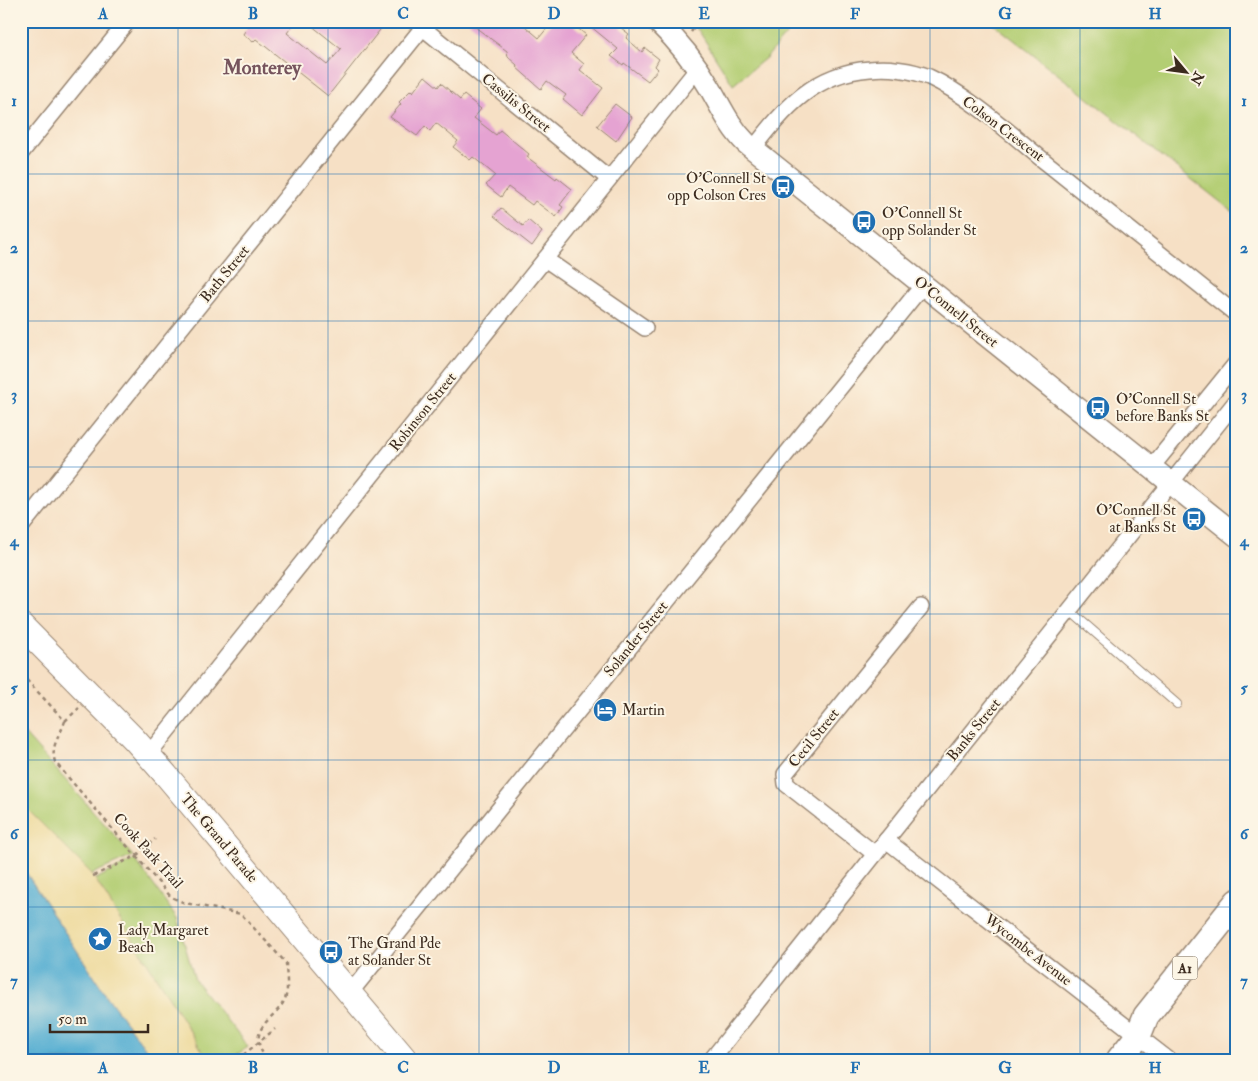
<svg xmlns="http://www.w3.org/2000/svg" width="1258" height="1081" font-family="'IM FELL Double Pica',serif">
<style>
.green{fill:#b3ce73;stroke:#777c48}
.sand{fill:#eeda9e;stroke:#94825e}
.water{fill:#54aed2;stroke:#486c78}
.building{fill:#e5a3d2}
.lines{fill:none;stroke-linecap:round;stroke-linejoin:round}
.service-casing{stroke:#988572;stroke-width:10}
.minor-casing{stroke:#988572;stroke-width:18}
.secondary-casing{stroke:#988572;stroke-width:24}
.primary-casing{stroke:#988572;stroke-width:26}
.trunk-casing{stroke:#988572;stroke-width:28}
.path{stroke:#988572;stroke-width:2.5;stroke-dasharray:4 4;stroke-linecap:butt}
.service{stroke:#fff;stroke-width:8}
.minor{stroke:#fff;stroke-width:15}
.secondary{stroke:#fff;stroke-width:21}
.primary{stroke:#fff;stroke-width:24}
.trunk{stroke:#fff;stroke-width:25}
.grid{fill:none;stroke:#1f6fb2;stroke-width:1;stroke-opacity:0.55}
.labels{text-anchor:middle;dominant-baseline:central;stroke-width:4;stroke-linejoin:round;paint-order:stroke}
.shield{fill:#fcf5e5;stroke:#75675a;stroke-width:1}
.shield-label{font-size:14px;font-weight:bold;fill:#3b2a1e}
.street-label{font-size:15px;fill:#3b2a1e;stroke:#fcf5e5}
.poi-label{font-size:15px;fill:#3b2a1e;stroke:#fcf5e5;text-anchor:start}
.district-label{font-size:20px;font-weight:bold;fill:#76545d;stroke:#fcf5e5}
.neatline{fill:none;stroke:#1f6fb2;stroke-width:2}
.grid-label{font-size:16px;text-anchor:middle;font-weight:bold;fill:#1f6fb2}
</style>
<rect width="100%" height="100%" fill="#fcf5e5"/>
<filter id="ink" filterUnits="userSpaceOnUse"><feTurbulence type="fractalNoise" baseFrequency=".02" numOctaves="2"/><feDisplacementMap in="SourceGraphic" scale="10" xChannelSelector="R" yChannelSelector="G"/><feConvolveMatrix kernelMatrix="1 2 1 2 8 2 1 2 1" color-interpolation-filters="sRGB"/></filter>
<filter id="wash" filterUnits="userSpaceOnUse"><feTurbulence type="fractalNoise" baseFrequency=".0096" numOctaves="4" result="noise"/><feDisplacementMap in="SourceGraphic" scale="20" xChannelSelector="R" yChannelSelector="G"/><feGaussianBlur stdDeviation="1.12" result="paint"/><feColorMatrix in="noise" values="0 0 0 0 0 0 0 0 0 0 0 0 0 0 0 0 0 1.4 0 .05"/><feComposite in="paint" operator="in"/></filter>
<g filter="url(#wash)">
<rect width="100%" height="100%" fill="#f6e0c5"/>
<g class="green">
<polygon points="688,21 798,21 767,57 733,85 699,31"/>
<polygon points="990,21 1237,21 1237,215"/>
<polygon points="21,730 133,856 92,874 21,803"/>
<polygon points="135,859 177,918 195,980 248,1047 229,1060 208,1060 94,880"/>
</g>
<polygon class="sand" points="21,803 92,874 208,1060 154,1060 108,998 21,865"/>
<polygon class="water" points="21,865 108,998 154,1060 21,1060"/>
<g id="blocks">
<g class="building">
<polygon points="252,21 296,21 287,33 327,65 341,49 306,21 387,21 328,96 256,39 253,42 243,34"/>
<polygon points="467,21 519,21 539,38 553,21 569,21 586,35 571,53 584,64 580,70 603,88 582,115 563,99 566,95 547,81 541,89 516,67 517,65 508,57 507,51"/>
<polygon points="584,21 612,21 629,34 626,38 642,52 645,48 659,59 655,66 658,69 648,81 624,63 623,65 611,56 618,49"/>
<polygon points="425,76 438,87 441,83 460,100 464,95 481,109 474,118 496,135 500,130 529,154 527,157 556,179 557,177 572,189 560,205 563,207 556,217 535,201 532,205 508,187 501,197 486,185 495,175 473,157 470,160 453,147 458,141 436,123 430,131 425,126 417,136 390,117 401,104 399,102 411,90 413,92"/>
<polygon points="615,104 632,117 616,141 597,126"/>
<polygon points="501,208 523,226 528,220 542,232 532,246 494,216"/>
</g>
</g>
</g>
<g filter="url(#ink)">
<use href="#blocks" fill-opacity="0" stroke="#988572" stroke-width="1"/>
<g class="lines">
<g class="service-casing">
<polyline id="service" points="1069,610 1177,704"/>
</g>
<g class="minor-casing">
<g id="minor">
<polyline points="423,28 609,179"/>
<path d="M 753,149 C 785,108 814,73 870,69 C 889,67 912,70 929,77 C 970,96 1013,136 1048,164 C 1111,214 1174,265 1237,315"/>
<polyline points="21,153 128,21"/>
<polyline points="545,259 645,328"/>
<polyline points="1151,468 1237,362"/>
<polyline points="21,527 428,21"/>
<polyline points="148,755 698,68"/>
<polyline points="886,840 1169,1060"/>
<polyline points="875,854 786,784 785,774 921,607"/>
<polyline points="350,993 923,285"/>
<polyline points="711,1060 1237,400"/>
</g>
</g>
<g class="secondary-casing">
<path id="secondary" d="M 657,21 C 679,42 695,62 710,88 C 721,107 730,127 746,143 L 1237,536"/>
</g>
<g class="primary-casing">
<polyline id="primary" points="21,625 134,739 166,775 406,1060"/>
</g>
<g class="trunk-casing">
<polyline id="trunk" points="1119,1060 1138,1036 1146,1016 1237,902"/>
</g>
<g class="path">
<polyline points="691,32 699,21"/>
<path d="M 21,674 L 65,721 C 60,737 50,745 55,762 L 171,897 L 185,903 L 241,914 L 286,963 C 286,973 289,989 285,999 C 277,1019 243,1027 267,1060"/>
<polyline points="65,721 79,708"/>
<polyline points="93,876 136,856 155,839"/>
<polyline points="237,1060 275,1029"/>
</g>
<use href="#service" class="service"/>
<use href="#minor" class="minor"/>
<use href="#secondary" class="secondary"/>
<use href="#primary" class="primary"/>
<use href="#trunk" class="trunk"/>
</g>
</g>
<path class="grid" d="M 178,21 L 178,1060M 328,21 L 328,1060M 479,21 L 479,1060M 629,21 L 629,1060M 779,21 L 779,1060M 930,21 L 930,1060M 1080,21 L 1080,1060M 21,174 L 1237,174M 21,321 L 1237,321M 21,467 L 1237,467M 21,614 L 1237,614M 21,760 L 1237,760M 21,907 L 1237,907"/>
<defs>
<g id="bus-disc" transform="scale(1.25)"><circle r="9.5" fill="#1f6fb2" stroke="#fcf5e5"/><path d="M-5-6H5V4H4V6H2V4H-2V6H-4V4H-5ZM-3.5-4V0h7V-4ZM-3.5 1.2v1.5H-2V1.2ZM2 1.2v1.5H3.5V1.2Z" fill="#fff"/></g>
<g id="hotel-disc" transform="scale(1.25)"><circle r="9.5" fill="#1f6fb2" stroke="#fcf5e5"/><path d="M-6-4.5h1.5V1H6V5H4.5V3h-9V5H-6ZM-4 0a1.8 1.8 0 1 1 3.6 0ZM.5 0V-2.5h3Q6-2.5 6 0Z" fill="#fff"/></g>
<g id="sight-disc" transform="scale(1.25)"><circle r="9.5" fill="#1f6fb2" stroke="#fcf5e5"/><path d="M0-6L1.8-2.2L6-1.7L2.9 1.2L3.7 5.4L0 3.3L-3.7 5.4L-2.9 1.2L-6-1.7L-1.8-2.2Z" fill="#fff"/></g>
</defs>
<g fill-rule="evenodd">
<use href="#bus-disc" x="783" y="187"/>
<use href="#bus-disc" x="864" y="222"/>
<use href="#bus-disc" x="1098" y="408"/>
<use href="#bus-disc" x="1194" y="519"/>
<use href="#hotel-disc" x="605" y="710"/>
<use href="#sight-disc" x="100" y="939"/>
<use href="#bus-disc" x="331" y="952"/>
</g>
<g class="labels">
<rect class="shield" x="1172.5" y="956.5" width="25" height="23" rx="4"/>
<g class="shield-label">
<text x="1185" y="968">A1</text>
</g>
<g class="street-label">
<text transform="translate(516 103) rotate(39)">Cassilis Street</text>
<text transform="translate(1003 129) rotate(37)">Colson Crescent</text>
<text transform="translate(225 274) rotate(-51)">Bath Street</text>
<text transform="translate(956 312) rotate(39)">O'Connell Street</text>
<text transform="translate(423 412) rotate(-51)">Robinson Street</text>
<text transform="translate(636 639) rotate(-51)">Solander Street</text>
<text transform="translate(974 730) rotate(-51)">Banks Street</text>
<text transform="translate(814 738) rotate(-51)">Cecil Street</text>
<text transform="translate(219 838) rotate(50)">The Grand Parade</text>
<text transform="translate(148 851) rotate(48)">Cook Park Trail</text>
<text transform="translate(1028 950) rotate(38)">Wycombe Avenue</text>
</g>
<g class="poi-label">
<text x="766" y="178" text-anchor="end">O'Connell St<tspan x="766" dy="17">opp Colson Cres</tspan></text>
<text x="882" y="213">O'Connell St<tspan x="882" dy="17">opp Solander St</tspan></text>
<text x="1116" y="399">O'Connell St<tspan x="1116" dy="17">before Banks St</tspan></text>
<text x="1176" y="510" text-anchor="end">O'Connell St<tspan x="1176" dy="17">at Banks St</tspan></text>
<text x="622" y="710">Martin</text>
<text x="118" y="930">Lady Margaret<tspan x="118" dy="17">Beach</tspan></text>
<text x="348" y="943">The Grand Pde<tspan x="348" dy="17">at Solander St</tspan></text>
</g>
<g class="district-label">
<text x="262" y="67">Monterey</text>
</g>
</g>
<rect width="1258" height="1081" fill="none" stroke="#fcf5e5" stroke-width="55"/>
<g transform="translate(1186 72) rotate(119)" stroke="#fcf5e5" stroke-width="4" paint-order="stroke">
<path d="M0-4L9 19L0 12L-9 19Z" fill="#3b2a1e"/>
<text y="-8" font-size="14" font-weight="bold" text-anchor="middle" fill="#3b2a1e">N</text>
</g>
<path d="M50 1024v8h98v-8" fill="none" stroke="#3b2a1e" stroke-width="2.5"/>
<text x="58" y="1024" font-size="15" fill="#3b2a1e" stroke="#fcf5e5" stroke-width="4" paint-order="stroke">50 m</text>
<rect x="28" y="28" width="1202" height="1026" class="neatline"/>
<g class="grid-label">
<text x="103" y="19">A</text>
<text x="253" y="19">B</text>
<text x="403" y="19">C</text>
<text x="554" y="19">D</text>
<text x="704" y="19">E</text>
<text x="855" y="19">F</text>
<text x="1005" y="19">G</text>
<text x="1155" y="19">H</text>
<text x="14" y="106">1</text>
<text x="1244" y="106">1</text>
<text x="14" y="253">2</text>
<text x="1244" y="253">2</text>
<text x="14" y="400">3</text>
<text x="1244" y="400">3</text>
<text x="14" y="546">4</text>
<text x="1244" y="546">4</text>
<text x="14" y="693">5</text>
<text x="1244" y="693">5</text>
<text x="14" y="839">6</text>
<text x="1244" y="839">6</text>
<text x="14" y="986">7</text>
<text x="1244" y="986">7</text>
<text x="103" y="1073">A</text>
<text x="253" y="1073">B</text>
<text x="403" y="1073">C</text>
<text x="554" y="1073">D</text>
<text x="704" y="1073">E</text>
<text x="855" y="1073">F</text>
<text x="1005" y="1073">G</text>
<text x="1155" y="1073">H</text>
</g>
</svg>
